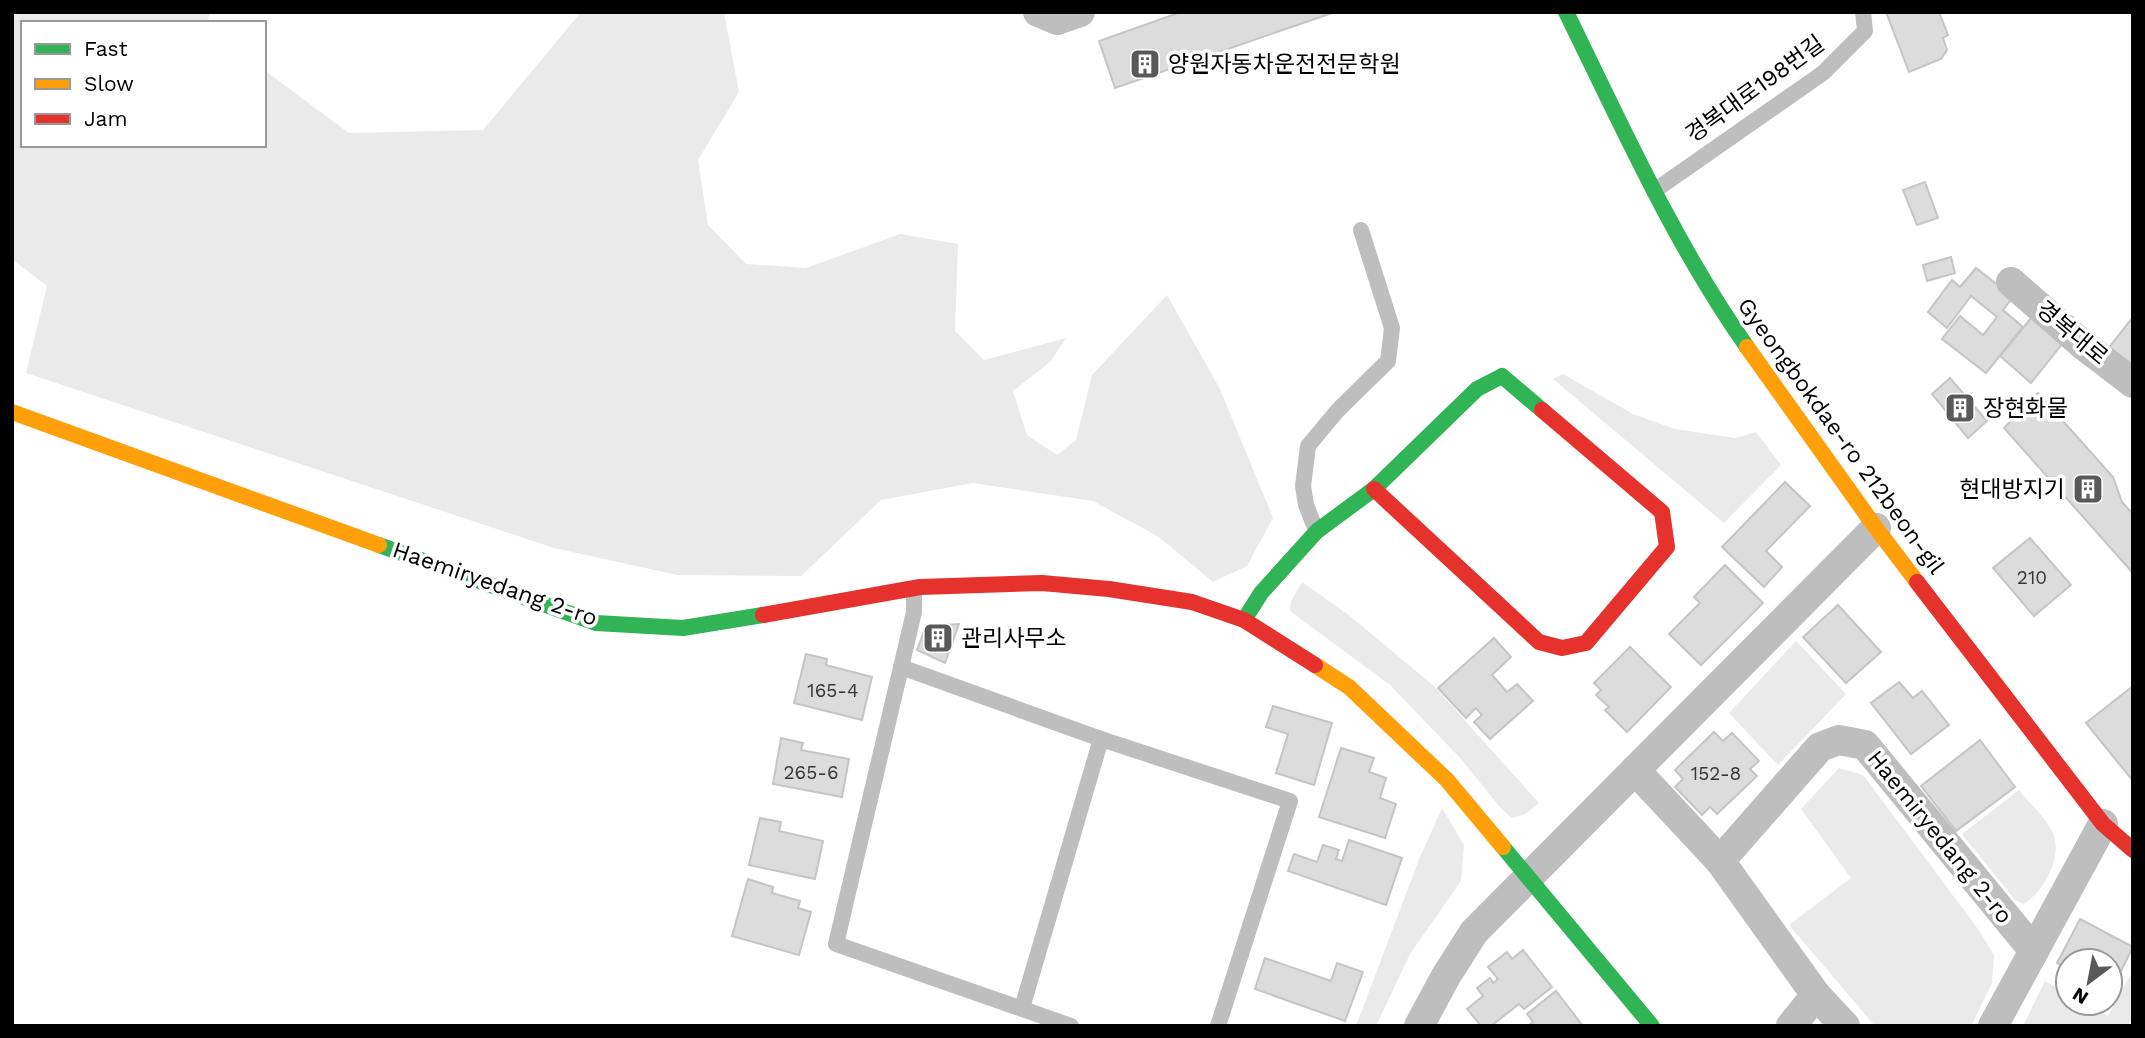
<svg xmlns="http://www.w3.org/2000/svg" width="2145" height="1038" font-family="'Work Sans','Noto Sans KR',sans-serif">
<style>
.green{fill:#eaeaea}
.building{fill:#dcdcdc;stroke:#c5c5c5;stroke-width:2}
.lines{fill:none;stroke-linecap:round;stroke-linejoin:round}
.lane{stroke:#bebebe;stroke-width:16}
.street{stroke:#bebebe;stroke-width:30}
.fast{stroke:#30b455;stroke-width:16}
.slow{stroke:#ff9f0a;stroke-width:16}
.jam{stroke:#e5322d;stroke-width:16}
.labels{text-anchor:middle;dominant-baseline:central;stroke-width:7;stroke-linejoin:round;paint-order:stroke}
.number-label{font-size:19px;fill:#373737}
.poi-label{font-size:23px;fill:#000;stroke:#fff;text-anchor:start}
.street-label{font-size:23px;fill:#000;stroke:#fff}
</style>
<rect width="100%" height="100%" fill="#fff"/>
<g class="green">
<polygon points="12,12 209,12 208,23 23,23 23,145 264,145 264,70 349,133 483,130 581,12 724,12 739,92 698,160 708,225 746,264 806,268 900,234 958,244 955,331 984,360 1066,338 1051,361 1013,391 1027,435 1057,455 1076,440 1092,375 1167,295 1220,389 1273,518 1247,566 1213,582 1159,537 1093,501 973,483 881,500 801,576 677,575 554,548 26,373 47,286 12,259"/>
<polygon points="1563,374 1633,414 1675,429 1735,438 1756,432 1781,465 1724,523 1553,379"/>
<polygon points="1302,582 1350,616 1434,686 1539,803 1525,814 1512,818 1500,807 1460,758 1390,685 1290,611 1291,601"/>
<polygon points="1796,641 1846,694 1778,765 1729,713"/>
<polygon points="1839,768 1863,775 1978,929 1994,955 1992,983 1971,1026 1875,1026 1789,925 1851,878 1801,809"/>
<path d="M 2019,790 C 2029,803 2043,815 2051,829 C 2065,854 2045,890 2024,904 L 2015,900 L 1962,834 Z"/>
<polygon points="1442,808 1464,845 1461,881 1410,954 1376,1026 1356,1026 1420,857"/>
<polygon points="2133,970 2133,1016 2128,1026 2023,1026 2045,981 2068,994 2068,1003 2084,1003 2108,1016"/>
</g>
<g class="building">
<polygon points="1181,12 1331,12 1332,13 1115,88 1099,41"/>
<polygon points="1886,12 1939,12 1948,35 1943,38 1947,50 1941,59 1909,72"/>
<polygon points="1925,182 1938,218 1917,225 1903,190"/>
<polygon points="1951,257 1955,273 1927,281 1923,265"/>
<polygon points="1976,268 2013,297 2003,310 2023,327 1986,373 1942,339 1960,316 1983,335 1997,317 1971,296 1947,328 1928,312 1952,280 1960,287"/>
<polygon points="2032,317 2063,343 2031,383 2000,356"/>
<polygon points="2133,317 2133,374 2104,354"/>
<polygon points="1950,378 1987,421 1968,438 1932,394"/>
<polygon points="2038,393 2113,477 2122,502 2133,514 2133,573 2004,428"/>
<polygon points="1785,482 1810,506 1766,551 1782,567 1764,587 1722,547"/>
<polygon points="2030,538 2071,585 2034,616 1993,568"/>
<polygon points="1725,565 1763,603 1701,665 1669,634 1700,603 1694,597"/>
<polygon points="1838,605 1881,652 1846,683 1803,637"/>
<polygon points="959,624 945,663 917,650 926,626"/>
<polygon points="1494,638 1511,657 1492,675 1507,692 1517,684 1533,701 1490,739 1474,722 1482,715 1476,708 1466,718 1438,688"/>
<polygon points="1630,647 1671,687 1627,732 1605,710 1609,707 1596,695 1601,690 1594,683"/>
<polygon points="806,654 827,659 826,665 872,677 862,720 794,703"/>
<polygon points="1899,682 1913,698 1922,691 1949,725 1911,754 1871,703"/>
<polygon points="2133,686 2133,781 2086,723"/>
<polygon points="1273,706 1332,723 1314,785 1276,773 1288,734 1266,727"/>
<polygon points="1714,732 1723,741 1732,733 1759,761 1750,769 1757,776 1717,814 1710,807 1702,815 1675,787 1683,779 1675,770"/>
<polygon points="781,738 803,743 801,750 849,759 842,797 773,784"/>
<polygon points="1980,740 2015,787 1956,831 1921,786"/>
<polygon points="1341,748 1374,758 1369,772 1386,778 1380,798 1396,804 1385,838 1319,817"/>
<polygon points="760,818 781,822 779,831 823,841 815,879 749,865"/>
<polygon points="1349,840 1402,858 1386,905 1288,871 1294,854 1317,862 1323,845 1339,850 1336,859 1342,861"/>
<polygon points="748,879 773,887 772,893 800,901 798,908 811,912 799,955 732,936"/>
<polygon points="2080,919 2133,947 2110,993 2110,961 2068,961 2068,978 2061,975 2065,968 2057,963"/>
<polygon points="1523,950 1552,987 1524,1009 1519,1004 1491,1026 1481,1026 1467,1009 1483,996 1477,988 1490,978 1493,983 1498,979 1488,967 1507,952 1512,959"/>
<polygon points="1265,958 1331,981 1337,963 1363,972 1345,1021 1255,989"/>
<polygon points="1556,991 1583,1026 1528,1026 1533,1022 1527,1014"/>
</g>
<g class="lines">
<g class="lane">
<polyline points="1654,191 1823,73 1865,31 1863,12"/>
<polyline points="1316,530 1306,505 1303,486 1308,446 1338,410 1388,361 1392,328 1361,230"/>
<polyline points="914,589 914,612 836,944 1071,1026"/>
<polyline points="901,667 1101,739 1290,801 1218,1026"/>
<polyline points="1022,1008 1101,739"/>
</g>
<g class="street">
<polyline points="1038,12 1057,20 1080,12"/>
<polyline points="2011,282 2082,344 2133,383"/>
<polyline points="1635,770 1720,861 1816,995"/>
<polyline points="1720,861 1820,747 1839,740 1865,745 2034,951"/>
<polyline points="1419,1026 1446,976 1474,932 1876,528"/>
<polyline points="1791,1026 1816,995 1845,1026"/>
<polyline points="1993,1026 2103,824"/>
</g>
<g class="fast">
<path d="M 1566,12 C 1622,126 1674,243 1747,347"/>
<polyline points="379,545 596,623 683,628 763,615"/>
<polyline points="1244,620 1261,593 1317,531 1374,489 1477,389 1502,376 1542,410"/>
<polyline points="1503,847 1652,1026"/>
</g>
<g class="slow">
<polyline points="1747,347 1876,528 1917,582"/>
<polyline points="12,412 379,545"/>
<polyline points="1315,665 1349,687 1447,780 1503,847"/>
</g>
<g class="jam">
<polyline points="1374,489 1539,642 1562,648 1586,643 1667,547 1662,512 1542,410"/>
<polyline points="1917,582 2103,824 2133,850"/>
<polyline points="763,615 920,587 1042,583 1109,589 1192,602 1244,620 1315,665"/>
</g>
</g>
<defs>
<g id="building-square" transform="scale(1.575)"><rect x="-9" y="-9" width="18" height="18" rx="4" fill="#595959" stroke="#fff"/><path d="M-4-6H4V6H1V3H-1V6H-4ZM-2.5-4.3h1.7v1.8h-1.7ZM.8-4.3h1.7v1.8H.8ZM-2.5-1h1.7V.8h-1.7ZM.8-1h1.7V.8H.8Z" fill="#fff"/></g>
</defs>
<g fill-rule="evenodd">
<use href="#building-square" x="1145" y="64"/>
<use href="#building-square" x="1960" y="408"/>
<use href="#building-square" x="2088" y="489"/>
<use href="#building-square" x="938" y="638"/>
</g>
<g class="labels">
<g class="number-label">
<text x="2032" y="577">210</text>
<text x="833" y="690">165-4</text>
<text x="811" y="772">265-6</text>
<text x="1716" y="773">152-8</text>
</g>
<g class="poi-label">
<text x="1168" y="64">양원자동차운전전문학원</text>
<text x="1983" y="408">장현화물</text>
<text x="2065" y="489" text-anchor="end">현대방지기</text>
<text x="961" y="638">관리사무소</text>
</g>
<g class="street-label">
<text transform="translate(1755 89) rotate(-36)">경복대로198번길</text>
<text transform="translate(2072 333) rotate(40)">경복대로</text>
<text transform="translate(1841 436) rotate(54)">Gyeongbokdae-ro 212beon-gil</text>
<text transform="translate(495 584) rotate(19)">Haemiryedang 2-ro</text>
<text transform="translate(1940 837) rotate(51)">Haemiryedang 2-ro</text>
</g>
</g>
<rect width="2145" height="1038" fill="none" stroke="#000000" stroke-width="28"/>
<rect x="21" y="21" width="245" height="126" fill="#ffffff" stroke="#999999" stroke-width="2"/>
<rect x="35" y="44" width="35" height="10" fill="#30b455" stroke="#999999" stroke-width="2"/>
<text x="84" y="56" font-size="21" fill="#000000">Fast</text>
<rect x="35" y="79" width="35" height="10" fill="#ff9f0a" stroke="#999999" stroke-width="2"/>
<text x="84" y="91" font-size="21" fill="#000000">Slow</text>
<rect x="35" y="114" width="35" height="10" fill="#e5322d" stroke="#999999" stroke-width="2"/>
<text x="84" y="126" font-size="21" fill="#000000">Jam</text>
<g transform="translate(2089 982) rotate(212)"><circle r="33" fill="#ffffff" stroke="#999999" stroke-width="2"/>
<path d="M0-5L12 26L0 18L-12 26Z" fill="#595959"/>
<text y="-10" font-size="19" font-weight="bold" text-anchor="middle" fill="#000000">N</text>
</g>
</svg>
